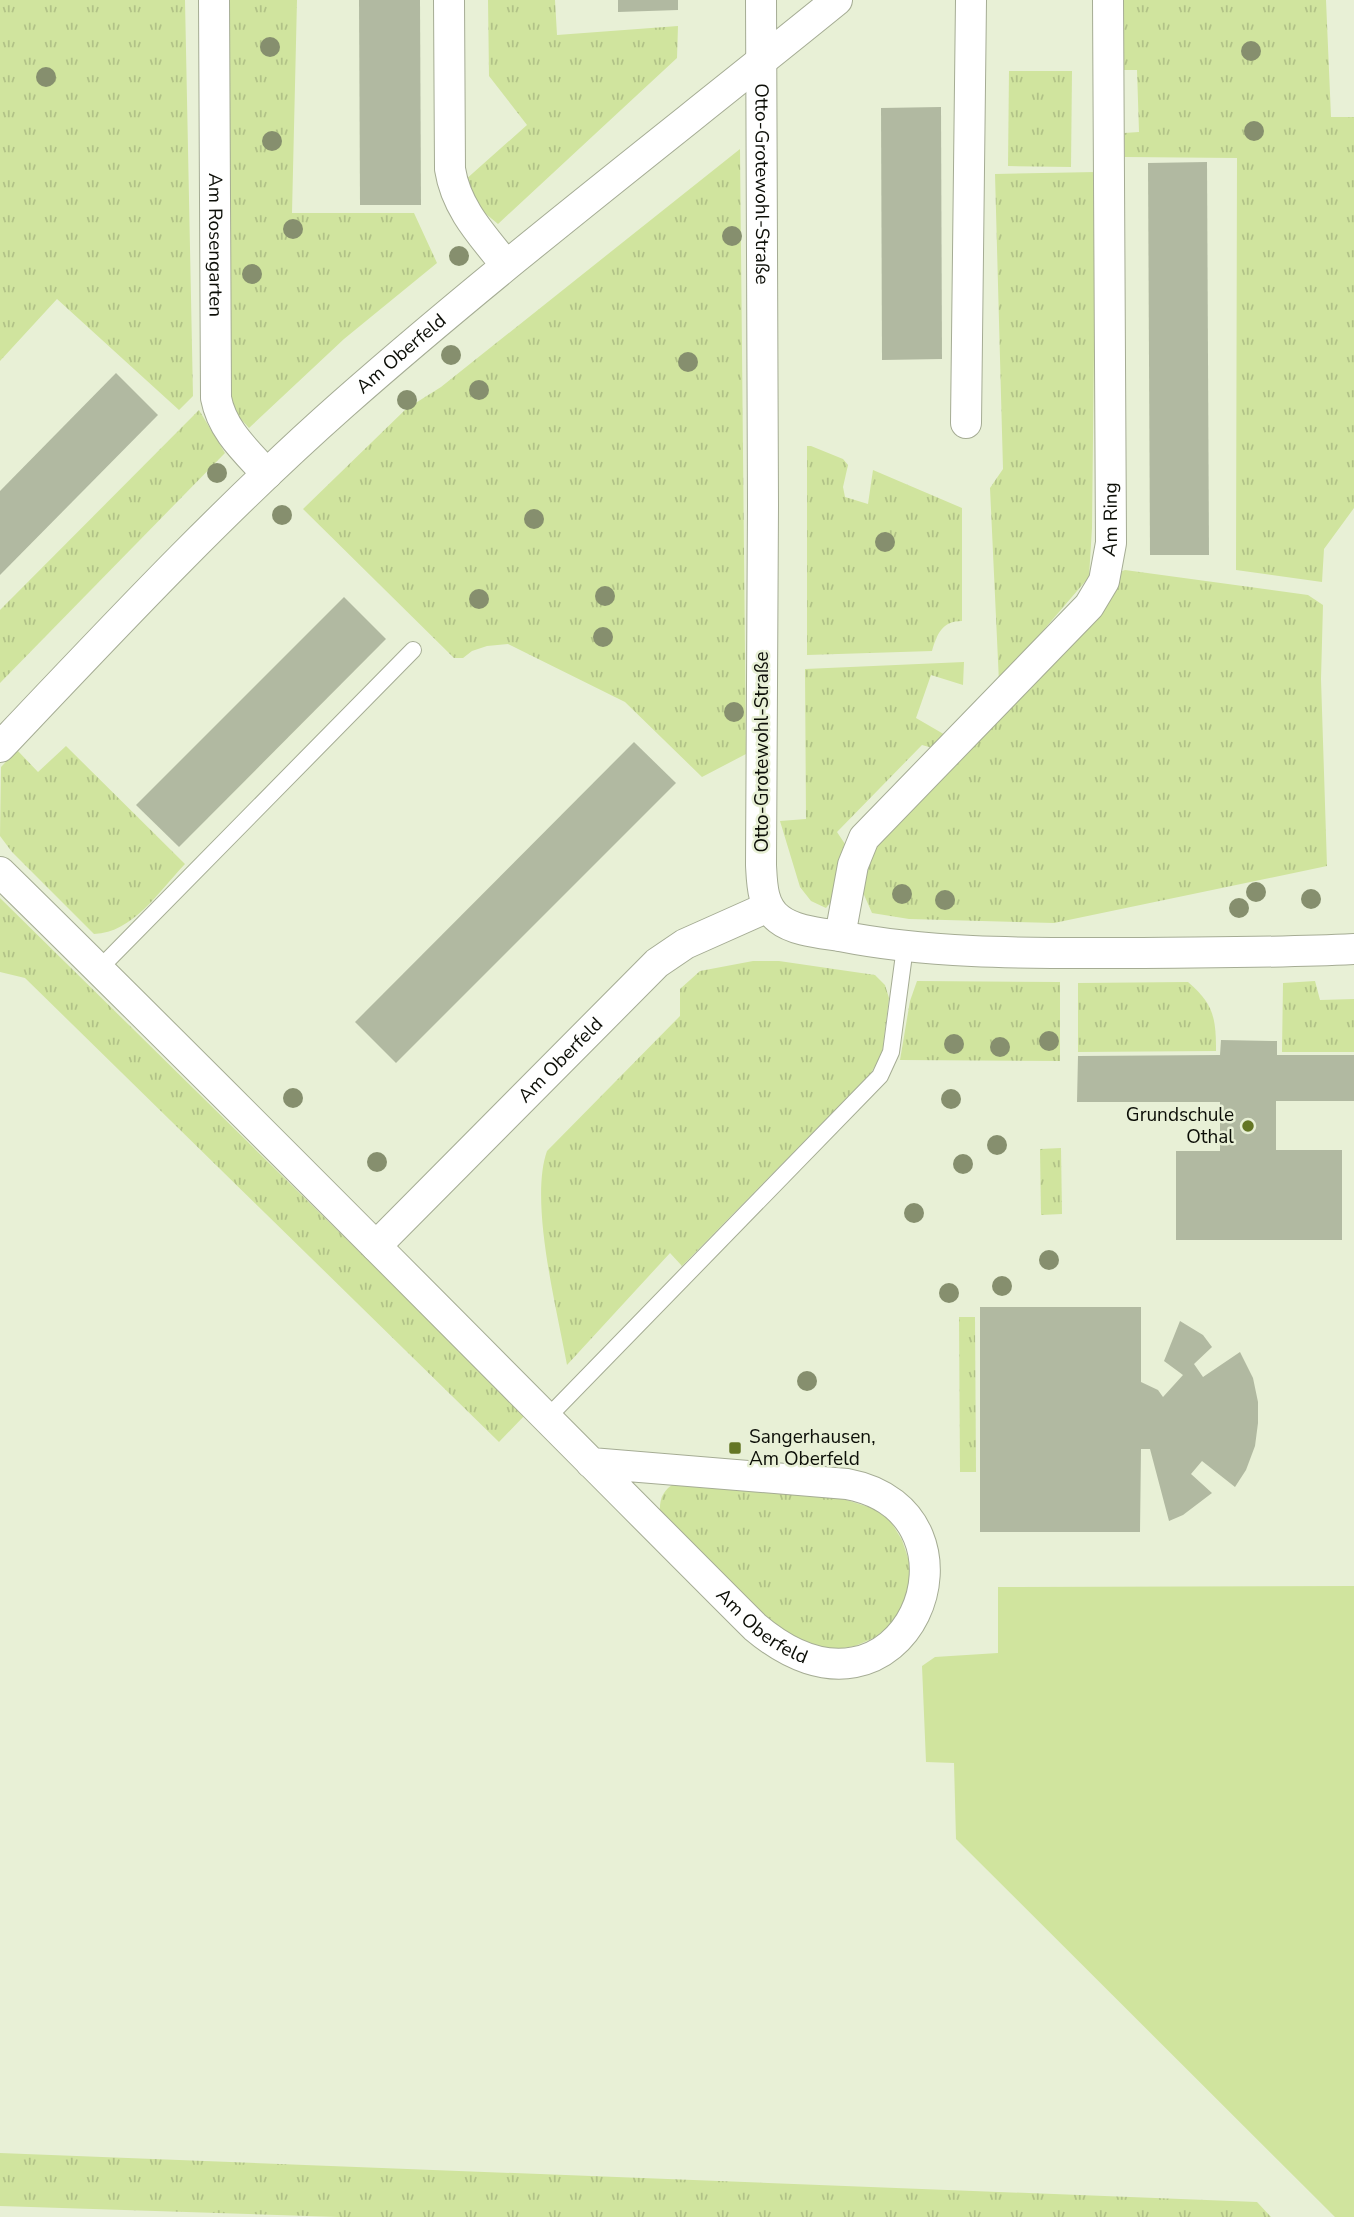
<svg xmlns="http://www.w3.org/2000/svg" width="1354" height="2217" font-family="'Nunito Sans',sans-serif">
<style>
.grass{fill:url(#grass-tufts)}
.pitch{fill:#d0e49e}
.building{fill:#b1b9a1}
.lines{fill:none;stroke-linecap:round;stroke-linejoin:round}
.lane-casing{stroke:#a5ac94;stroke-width:18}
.street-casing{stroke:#a5ac94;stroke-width:32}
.lane{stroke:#fff;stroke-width:16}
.street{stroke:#fff;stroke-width:30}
.tree{fill:#868f6e}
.poi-dot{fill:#647625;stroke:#e8f0d6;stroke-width:2.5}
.labels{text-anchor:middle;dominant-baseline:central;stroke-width:5;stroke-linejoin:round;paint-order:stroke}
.street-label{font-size:19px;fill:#0c0e07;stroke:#e8f0d6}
.poi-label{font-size:19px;fill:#0c0e07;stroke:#e8f0d6;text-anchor:end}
</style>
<defs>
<pattern id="grass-tufts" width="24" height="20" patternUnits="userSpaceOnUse" patternTransform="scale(1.75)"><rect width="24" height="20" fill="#d0e49e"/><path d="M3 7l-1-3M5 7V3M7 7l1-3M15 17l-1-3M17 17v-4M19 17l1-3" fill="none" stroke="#b1c287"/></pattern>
</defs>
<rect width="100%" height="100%" fill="#e8f0d6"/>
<g class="grass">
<polygon points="0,0 185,0 193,396 179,410 57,299 0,361"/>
<polygon points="228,0 297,0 292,213 414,213 437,263 344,339 249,428 232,409 227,387"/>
<polygon points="488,0 555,0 557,35 678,26 677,58 498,224 480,209 464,181 527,125 489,76"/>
<polygon points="1123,0 1326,0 1331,117 1354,117 1354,508 1324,549 1322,582 1236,570 1237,158 1125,157 1124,133 1139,132 1137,70 1124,70"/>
<polygon points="1009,71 1072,71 1071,167 1008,166"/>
<polygon points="740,149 746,754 702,777 625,702 508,644 487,646 472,651 463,658 454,658 303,509 406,409 441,387"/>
<polygon points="1096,172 1092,528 1089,577 999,682 990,488 1003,469 995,174"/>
<polygon points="199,410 225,453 0,683 0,610"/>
<path d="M 807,446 L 811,446 L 843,459 L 848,465 L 843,487 L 845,497 L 868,504 L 873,470 L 962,508 L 962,621 C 942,621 937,634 932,651 L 807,655 Z"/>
<polygon points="1125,570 1308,595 1323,605 1321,679 1327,866 1054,923 909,919 872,913 861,888 871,849 1117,573"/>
<polygon points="964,662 963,685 931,675 916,718 947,736 936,749 922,745 837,832 845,844 835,897 826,908 811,901 800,887 780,821 806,819 805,669"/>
<path d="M 66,746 L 185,864 C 160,890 133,933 94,934 L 12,852 L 0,836 L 1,767 L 17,750 L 38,772 Z"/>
<polygon points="0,898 525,1415 499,1442 25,978 0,972"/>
<path d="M 753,961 L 779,961 L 875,975 L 885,985 L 889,998 L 882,1054 L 871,1073 L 682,1266 L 670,1253 L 567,1365 C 557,1309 529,1202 547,1151 L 680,1016 L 680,989 L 700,971 Z"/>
<polygon points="917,981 1060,982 1060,1061 900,1060 910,1001"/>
<polygon points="1315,981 1320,1000 1354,999 1354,1052 1282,1052 1283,983"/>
<path d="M 1188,982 C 1214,1004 1216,1019 1216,1051 L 1078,1052 L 1078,983 Z"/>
<polygon points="1061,1148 1062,1214 1041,1215 1040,1149"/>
<polygon points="959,1317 975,1317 976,1472 960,1472"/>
<path d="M 675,1483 L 837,1497 L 875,1509 L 891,1522 L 902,1540 L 909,1561 L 910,1588 L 906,1604 L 888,1627 L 874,1638 L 855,1646 L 836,1649 L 819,1647 L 799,1641 L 755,1609 L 660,1513 C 659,1499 663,1490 675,1483 Z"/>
<polygon points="0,2153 1257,2202 1271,2217 339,2217 0,2206"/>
</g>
<polygon class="pitch" points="1354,1586 1354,2217 1335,2217 956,1839 954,1763 926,1762 922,1666 935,1657 998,1653 998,1587"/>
<g class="building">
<polygon points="359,0 420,0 421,205 360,205"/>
<polygon points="618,0 678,0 678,10 618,12"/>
<polygon points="941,107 942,359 882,360 881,108"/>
<polygon points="1207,162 1209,555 1150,555 1148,163"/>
<polygon points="116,373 158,415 0,575 0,491"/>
<polygon points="344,597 386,639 179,847 136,805"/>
<polygon points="634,742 676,783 396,1063 355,1022"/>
<polygon points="1221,1040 1277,1041 1277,1055 1354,1055 1354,1101 1276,1101 1276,1150 1342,1150 1342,1240 1176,1240 1176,1151 1220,1151 1220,1102 1077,1102 1078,1056 1220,1055"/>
<polygon points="980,1307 1141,1307 1141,1382 1158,1390 1163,1397 1183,1375 1164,1361 1180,1321 1203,1335 1212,1347 1194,1364 1203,1377 1240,1352 1253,1378 1258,1402 1258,1423 1255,1446 1246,1470 1235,1487 1202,1461 1191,1474 1212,1493 1183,1515 1169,1521 1150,1449 1141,1449 1140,1532 980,1532"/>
</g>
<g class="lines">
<g class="lane-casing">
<g id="lane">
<polyline points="99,969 413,650"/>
<polyline points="546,1419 880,1076 891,1052 905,947"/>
</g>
</g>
<g class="street-casing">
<g id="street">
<path id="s1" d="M 214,0 L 216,398 C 222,430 246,451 267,474"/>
<path d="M 449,0 L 450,169 C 456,208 482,235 506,265"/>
<path id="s2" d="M 761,0 L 763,505 L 761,865 C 762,884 762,906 779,919 C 794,931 821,933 840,936 C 935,955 1034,953 1131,953 C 1205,952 1280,953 1354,949"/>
<polyline points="966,423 971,0"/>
<path id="s3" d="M 0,747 C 111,630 222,511 343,404 C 503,263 672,134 837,0"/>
<path id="s4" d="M 0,872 C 254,1121 503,1375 755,1627 C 905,1754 1000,1513 847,1484 L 591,1463"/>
<path id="s5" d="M 840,936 L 853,865 L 864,838 L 1089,606 L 1104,581 L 1111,543 L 1108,0"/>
<path id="s6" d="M 376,1246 L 657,963 L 685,944 L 768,907"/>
</g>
</g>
<use href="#lane" class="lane"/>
<use href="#street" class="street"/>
</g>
<g class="tree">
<circle cx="270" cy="47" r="10"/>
<circle cx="1251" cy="51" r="10"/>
<circle cx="46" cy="77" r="10"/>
<circle cx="1254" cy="131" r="10"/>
<circle cx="272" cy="141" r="10"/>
<circle cx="293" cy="229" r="10"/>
<circle cx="732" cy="236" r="10"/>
<circle cx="459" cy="256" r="10"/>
<circle cx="252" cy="274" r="10"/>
<circle cx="451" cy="355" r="10"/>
<circle cx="688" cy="362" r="10"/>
<circle cx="479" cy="390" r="10"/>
<circle cx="407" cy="400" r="10"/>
<circle cx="217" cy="473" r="10"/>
<circle cx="282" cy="515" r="10"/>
<circle cx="534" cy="519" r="10"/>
<circle cx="885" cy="542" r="10"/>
<circle cx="605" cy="596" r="10"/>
<circle cx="479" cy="599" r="10"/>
<circle cx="603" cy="637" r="10"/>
<circle cx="734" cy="712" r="10"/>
<circle cx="1256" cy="892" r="10"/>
<circle cx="902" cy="894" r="10"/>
<circle cx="1311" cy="899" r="10"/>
<circle cx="945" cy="900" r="10"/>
<circle cx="1239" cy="908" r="10"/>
<circle cx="1049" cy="1041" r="10"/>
<circle cx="954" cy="1044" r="10"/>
<circle cx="1000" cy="1047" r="10"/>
<circle cx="293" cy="1098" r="10"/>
<circle cx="951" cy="1099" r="10"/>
<circle cx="997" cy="1145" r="10"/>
<circle cx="377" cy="1162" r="10"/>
<circle cx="963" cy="1164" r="10"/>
<circle cx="914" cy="1213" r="10"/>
<circle cx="1049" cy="1260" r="10"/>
<circle cx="1002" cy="1286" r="10"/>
<circle cx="949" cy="1293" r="10"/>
<circle cx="807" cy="1381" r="10"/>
</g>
<g class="poi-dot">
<circle cx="1248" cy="1126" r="7"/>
<rect x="728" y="1441" width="14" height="14" rx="3.5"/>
</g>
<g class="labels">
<g class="street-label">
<text stroke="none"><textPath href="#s2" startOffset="184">Otto-Grotewohl-Straße</textPath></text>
<text stroke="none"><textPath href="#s1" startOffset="245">Am Rosengarten</textPath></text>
<text stroke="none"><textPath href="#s3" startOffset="562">Am Oberfeld</textPath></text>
<text stroke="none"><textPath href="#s5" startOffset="516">Am Ring</textPath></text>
<text transform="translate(762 752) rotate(-90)">Otto-Grotewohl-Straße</text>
<text stroke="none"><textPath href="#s6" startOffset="262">Am Oberfeld</textPath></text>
<text stroke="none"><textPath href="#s4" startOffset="1073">Am Oberfeld</textPath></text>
</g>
<g class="poi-label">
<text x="1234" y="1115">Grundschule<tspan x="1234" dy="22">Othal</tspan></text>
<text x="749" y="1437" text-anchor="start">Sangerhausen,<tspan x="749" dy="22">Am Oberfeld</tspan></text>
</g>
</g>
</svg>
